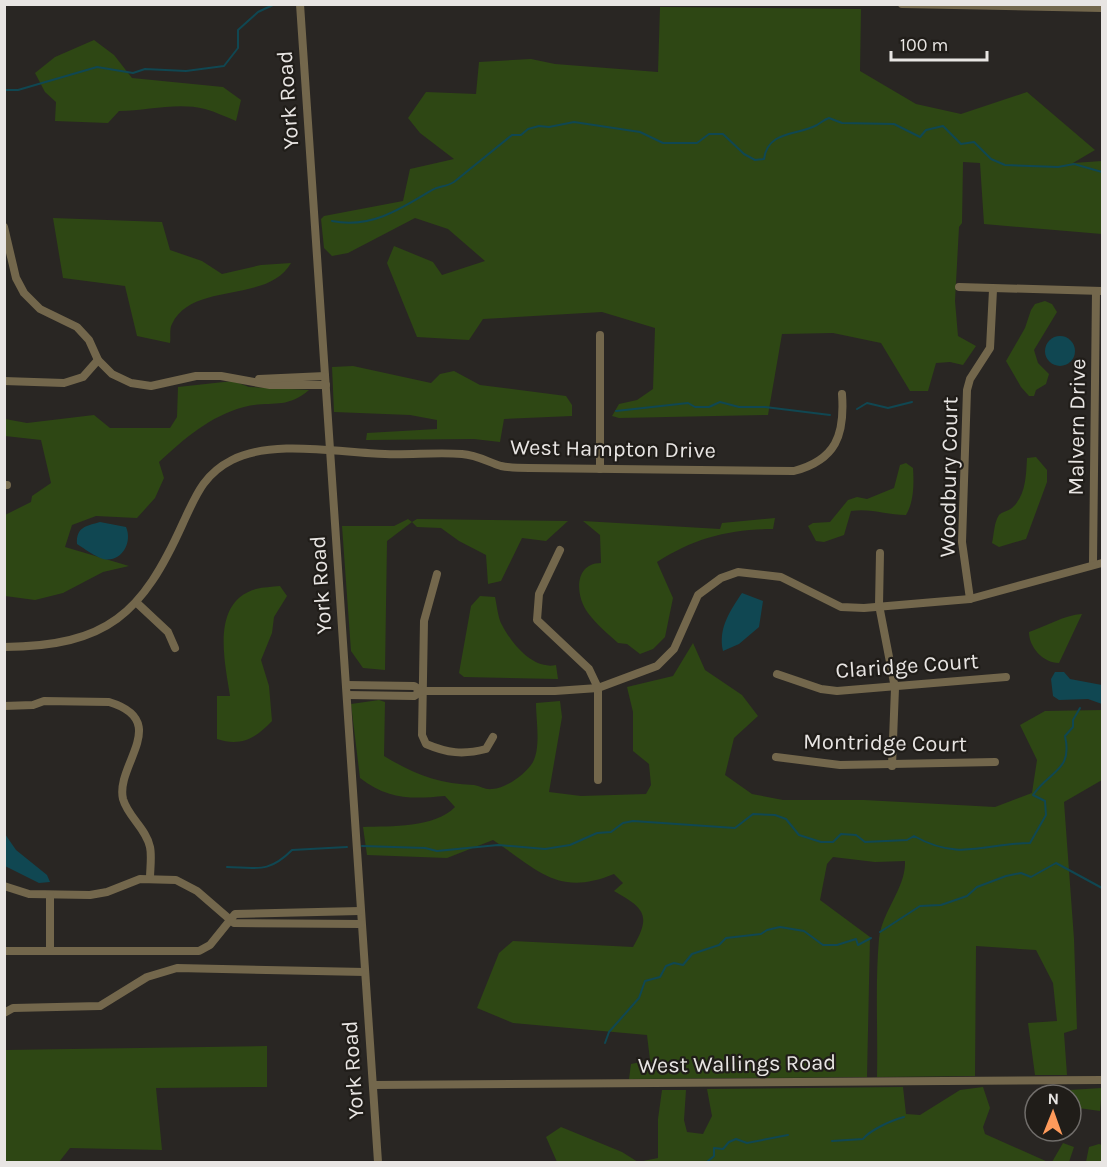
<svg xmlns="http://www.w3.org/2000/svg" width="1107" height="1167" font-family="Karla,sans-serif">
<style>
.green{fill:#2e4714}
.water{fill:#104752}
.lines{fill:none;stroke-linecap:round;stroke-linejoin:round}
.stream{stroke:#104752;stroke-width:2}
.minor{stroke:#73674c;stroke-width:8}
.labels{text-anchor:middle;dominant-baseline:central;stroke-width:4.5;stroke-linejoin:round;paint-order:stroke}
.street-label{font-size:22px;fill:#e8e5e3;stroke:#201d19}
</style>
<rect width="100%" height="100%" fill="#292623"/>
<g class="green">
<polygon points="660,7 861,9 860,71 916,104 961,114 1027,92 1095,150 1073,163 1102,161 1102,234 984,224 980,163 963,162 962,223 959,227 955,301 958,336 976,346 963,365 950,362 936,363 928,391 910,391 881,343 833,333 782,334 768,415 619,418 612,416 619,404 637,400 653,389 655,328 602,312 483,319 469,340 417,337 387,263 394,246 433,262 442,275 485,261 448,229 415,218 348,253 332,256 324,248 321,219 324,216 403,201 410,169 454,159 420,133 408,118 426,92 476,94 479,62 531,59 555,64 658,72"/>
<path d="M 94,40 L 114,55 L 132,78 L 223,87 L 241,100 L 236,121 C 226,117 216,112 205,109 C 177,102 147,111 119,111 L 108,123 L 55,121 L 56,102 L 45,92 L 35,73 L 55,57 Z"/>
<path d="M 53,218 L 162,222 L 170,250 L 202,261 L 222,274 L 261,265 L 291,263 C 268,304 192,281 172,324 C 169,329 171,337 170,343 L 137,336 L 125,286 L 63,278 Z"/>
<polygon points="1045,301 1052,304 1057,312 1034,350 1038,363 1049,374 1046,384 1036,390 1034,396 1029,396 1021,387 1006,361 1025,328 1031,310 1035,304"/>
<polygon points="353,366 431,383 440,374 454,371 480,385 566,396 572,405 572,416 504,419 500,442 474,439 366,440 367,433 437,429 437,420 410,415 334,412 332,367"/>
<path d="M 233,381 L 249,387 L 309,390 C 286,410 271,400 244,407 C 210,416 184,439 159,462 L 164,478 L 155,498 L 137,518 L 96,516 L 72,525 L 65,547 L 129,566 L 103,572 L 63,593 L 35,600 L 5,596 L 5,515 L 31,502 L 32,496 L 51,483 L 41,440 L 5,436 L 5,419 L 27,423 L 94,415 L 110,428 L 170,428 L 177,417 L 178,387 Z"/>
<path d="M 1036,457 L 1047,470 L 1047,482 L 1026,539 L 999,547 L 992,543 C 994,535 994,522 999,515 C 1002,512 1008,511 1012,508 C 1026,495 1026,476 1027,458 Z"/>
<path d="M 906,463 L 913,468 C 914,483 914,502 906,515 C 887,515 871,508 851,511 L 844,535 L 824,542 L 816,541 L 808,526 L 813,523 L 830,522 L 848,500 L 857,497 L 867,499 L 894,488 L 900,465 Z"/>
<path d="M 775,518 L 773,529 C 729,529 694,538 657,562 L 673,598 L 665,637 L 653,649 L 640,654 L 627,644 L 618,643 C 608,634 596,624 588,613 C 575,596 574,563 601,563 L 600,535 L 583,521 L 720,529 L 722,523 Z"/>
<polygon points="408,519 412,522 417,519 568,521 546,541 522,538 501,581 488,584 486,555 459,541 441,528 417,527 412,522 387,541 385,670 363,668 351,651 342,526 394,526"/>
<path d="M 280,586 L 287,596 L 274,617 L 272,633 L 261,660 L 269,686 L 272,721 C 256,738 241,747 217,739 L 217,696 L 230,696 C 225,662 210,602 256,589 C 263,587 272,587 280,586 Z"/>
<path d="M 480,596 L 495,597 C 497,606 498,618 502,625 C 512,644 533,670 556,665 L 558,679 L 464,677 L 459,673 L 471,606 Z"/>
<path d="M 1082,614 L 1059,663 C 1043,663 1029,647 1029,632 C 1047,626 1064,615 1082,614 Z"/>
<path d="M 693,643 L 705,670 L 742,695 L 758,716 L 734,738 L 725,775 L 752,794 L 783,800 L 864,800 L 995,807 L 1032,793 L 1037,760 L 1020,725 L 1045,711 L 1102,710 L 1102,780 L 1064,802 L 1074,939 L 1077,1029 L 1064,1033 L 1067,1075 L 1035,1075 L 1028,1023 L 1057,1021 L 1053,983 L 1036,950 L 976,946 L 975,1076 L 877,1077 C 878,1031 875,984 879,939 C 882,911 906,888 905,861 L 875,862 L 833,857 L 827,864 L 820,900 L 870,937 L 867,1077 L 629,1079 L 631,1064 L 650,1060 L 647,1035 L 513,1023 L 477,1008 L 499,953 L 513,941 L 633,947 C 652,915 644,908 614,891 L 623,883 L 614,874 C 558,897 538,870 493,840 L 447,858 L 367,855 L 363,827 C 391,826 435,828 455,807 L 445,796 C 412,799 388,800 360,778 L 351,704 L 379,700 L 385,702 L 384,756 C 414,774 438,784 474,785 C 480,786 486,790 492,789 C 506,788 525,775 533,762 C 541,747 536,720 536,703 L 560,701 L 562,717 L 549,792 L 581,796 L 646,794 L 651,785 L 649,764 L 633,751 L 633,712 L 627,687 L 673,676 Z"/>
<polygon points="267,1046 267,1087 156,1088 162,1150 70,1148 59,1162 5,1162 5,1050"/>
<polygon points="903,1087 906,1114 920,1115 960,1090 983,1087 990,1108 983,1127 985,1134 1048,1162 557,1162 546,1137 561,1127 622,1152 638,1162 658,1158 658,1119 662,1090 686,1090 684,1120 687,1132 703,1134 712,1116 707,1089"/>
<polygon points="1102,1088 1100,1111 1071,1107 1071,1095 1057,1095 1069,1090"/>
<polygon points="1063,1143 1074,1147 1069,1162 1052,1162"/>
<polygon points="1099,1144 1102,1145 1102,1162 1086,1162 1089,1147"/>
</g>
<g class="water">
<circle cx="1060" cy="351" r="15"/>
<path d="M 100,522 L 126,527 C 133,543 121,563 103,559 C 94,556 85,549 77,544 C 76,527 86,526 100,522 Z"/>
<path d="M 742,593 L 763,601 L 759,627 L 739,644 L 723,651 C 718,628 730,611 742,593 Z"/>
<polygon points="1055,672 1064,672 1070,679 1102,685 1102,704 1088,699 1059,700 1053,696 1051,679"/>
<polygon points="5,834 16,850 47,875 50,882 39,883 5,866"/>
</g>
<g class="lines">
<g class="stream">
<polyline points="4,90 18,90 97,67 133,73 145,69 186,71 224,66 238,48 238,30 258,12 275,4"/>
<path d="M 332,221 C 370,229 401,209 432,190 C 439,186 446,187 454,182 L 512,135 L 521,135 L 528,129 L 539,126 L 549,127 L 574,122 L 640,132 L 663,143 L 697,143 L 709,134 L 723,134 L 744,154 L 755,160 L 764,159 C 768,130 797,136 817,125 C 822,122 823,120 829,118 L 842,123 L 894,124 L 920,137 L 926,130 L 943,126 L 961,144 L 974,142 L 991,159 L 1005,165 L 1058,167 L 1074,164 L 1102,172"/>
<polyline points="857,409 867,403 888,408 912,402"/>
<polyline points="616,411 688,403 695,407 709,407 720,402 739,407 765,407 830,415"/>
<path d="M 362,846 L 425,848 L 437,851 L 498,845 L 545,849 L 570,845 L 597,833 L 611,832 L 623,823 L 633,821 L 735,828 L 753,814 L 775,815 L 786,819 L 799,835 L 821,842 L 833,842 L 841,834 L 856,835 L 865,842 L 907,840 L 914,836 C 960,862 986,843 1030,843 L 1046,815 L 1045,801 L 1033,795 C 1050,770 1073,771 1065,736 L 1073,727 L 1073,720 L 1080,708"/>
<path d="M 227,867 C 258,868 269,873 292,850 L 347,847"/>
<polyline points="880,932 920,906 941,905 967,896 977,887 1006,876 1021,873 1031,877 1056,863 1102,888"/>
<polyline points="605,1043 609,1032 639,998 645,981 660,977 666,966 674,963 683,965 692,954 719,945 726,938 761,934 767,930 780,927 804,931 823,945 837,945 856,939 858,945 871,938"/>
<path d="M 832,1141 L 863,1139 C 870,1130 892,1120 904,1117"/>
<polyline points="707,1162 714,1156 714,1148 723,1149 729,1142 736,1139 747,1143 788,1135"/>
</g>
<g class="minor">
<polyline points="300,4 378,1162"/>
<polyline points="902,4 1102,8"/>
<polyline points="4,227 16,278 24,293 40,309 77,327 89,340 98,360 112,374 131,383 151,386 196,376 221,376 270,385 326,385"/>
<polyline points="959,287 1102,291"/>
<polyline points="600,335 600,469"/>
<polyline points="259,379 325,376"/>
<polyline points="4,381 64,383 83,377 98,360"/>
<polyline points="4,485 7,485"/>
<polyline points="560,550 539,594 537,620 589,669 598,688 598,780"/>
<polyline points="880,553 879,605 895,688 892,766"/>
<polyline points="1093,563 1096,291"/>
<path d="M 437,574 L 424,621 L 422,735 L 426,744 C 447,753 463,755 486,749 L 493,737"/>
<polyline points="970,599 962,542 967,390 970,379 990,348 993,290"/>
<polyline points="137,603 168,632 175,648"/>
<path d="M 4,647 C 108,646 142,614 183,523 C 196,495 204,474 232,460 C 272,439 341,453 385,454 C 411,455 437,452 462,454 C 477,455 488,462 501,466 C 510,468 520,468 529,468 L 794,471 C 836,460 845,435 842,394"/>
<polyline points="777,674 821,689 837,691 1006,677"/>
<polyline points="347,685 414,686 422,691"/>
<polyline points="347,695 414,696 422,691 555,691 598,688 657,666 674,649 698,595 721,578 738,572 781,577 841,607 864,608 970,599 1102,563"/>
<path d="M 4,706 L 33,705 L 44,701 L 109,702 C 172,721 115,765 123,799 C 128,817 146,828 150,847 C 152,856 150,869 150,879"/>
<polyline points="776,757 840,765 995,762"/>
<polyline points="4,886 29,894 90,895 107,892 140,879 176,880 197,891 234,923 361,924"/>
<polyline points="50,950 50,895"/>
<polyline points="4,951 199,951 210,945 235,914 360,911"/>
<polyline points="4,1013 13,1008 100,1006 147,977 177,968 365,972"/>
<polyline points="373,1085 1102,1080"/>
</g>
</g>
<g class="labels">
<g class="street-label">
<text transform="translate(288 100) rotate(-94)">York Road</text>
<text transform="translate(1077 427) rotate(-89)">Malvern Drive</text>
<text transform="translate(613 449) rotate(1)">West Hampton Drive</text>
<text transform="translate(949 477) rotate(-89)">Woodbury Court</text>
<text transform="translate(321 585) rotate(-94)">York Road</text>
<text transform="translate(907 666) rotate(-4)">Claridge Court</text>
<text transform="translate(885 743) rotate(1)">Montridge Court</text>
<text transform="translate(737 1064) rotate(-1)">West Wallings Road</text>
<text transform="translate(353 1070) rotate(-94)">York Road</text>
</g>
</g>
<rect width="1107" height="1167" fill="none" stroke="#e8e5e3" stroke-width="12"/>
<g transform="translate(1053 1113) rotate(1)"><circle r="28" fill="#201d19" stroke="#706d6a" stroke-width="1.5"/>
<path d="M0-4.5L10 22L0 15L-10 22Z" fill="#ff9b5b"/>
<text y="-9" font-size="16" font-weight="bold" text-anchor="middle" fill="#e8e5e3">N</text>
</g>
<path d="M891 51v9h96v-9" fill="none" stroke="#e8e5e3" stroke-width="3"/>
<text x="900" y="51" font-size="18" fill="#e8e5e3" stroke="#201d19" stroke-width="4.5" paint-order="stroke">100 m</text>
</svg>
